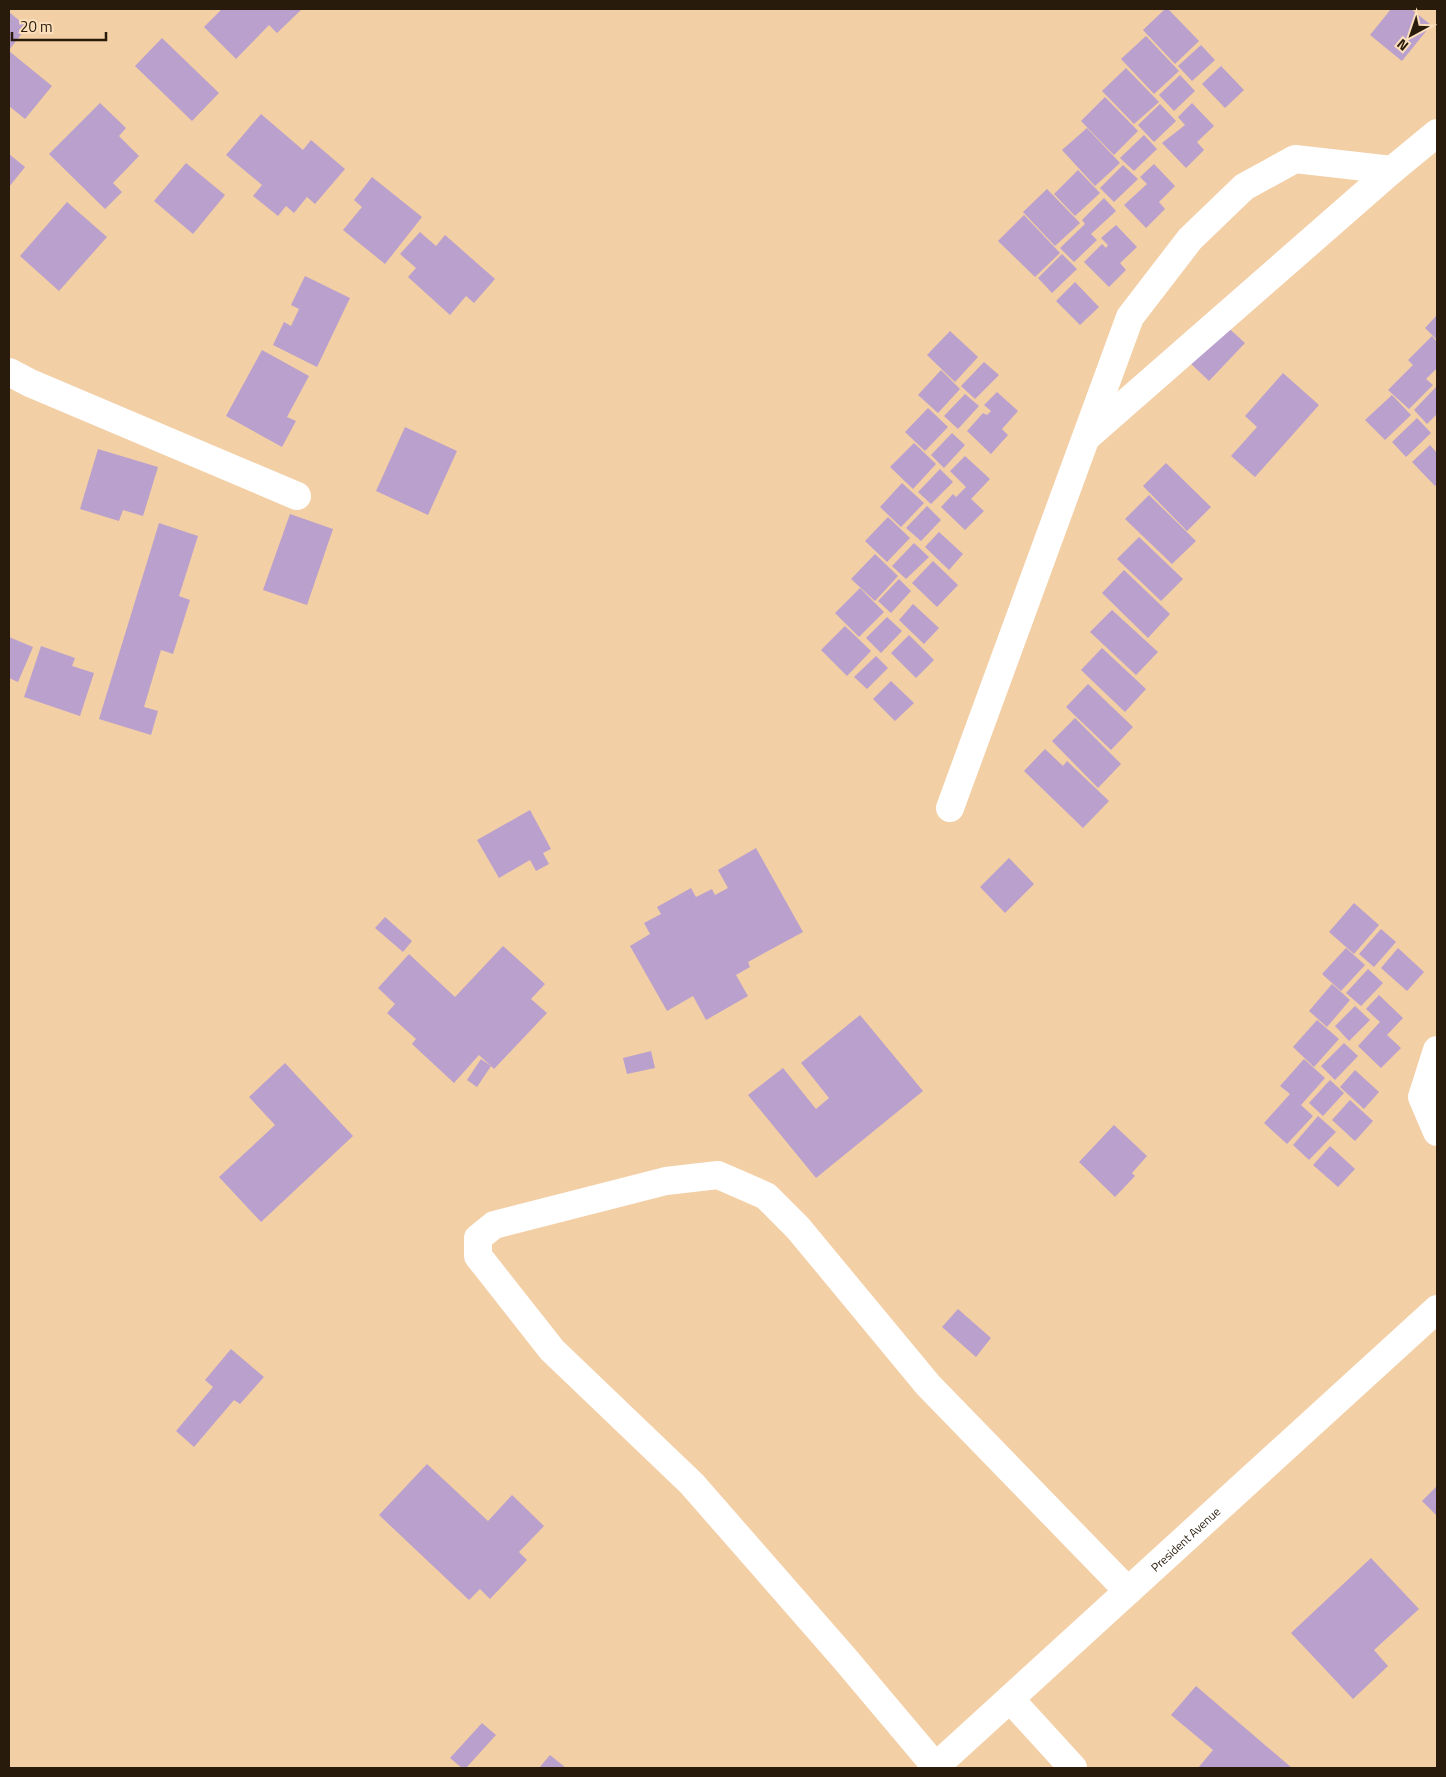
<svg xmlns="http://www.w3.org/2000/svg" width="1446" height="1777" font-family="'Titillium Web',sans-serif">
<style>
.building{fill:#baa0cc}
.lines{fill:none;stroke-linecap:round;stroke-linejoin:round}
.street{stroke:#fff;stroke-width:28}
.labels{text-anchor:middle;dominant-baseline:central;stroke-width:4;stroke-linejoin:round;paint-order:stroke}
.street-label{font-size:12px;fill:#281b0b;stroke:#fbdebc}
</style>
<rect width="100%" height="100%" fill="#f3cfa6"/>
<g class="building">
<polygon points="222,9 302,9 277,33 269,25 236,59 204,27"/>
<polygon points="1165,9 1168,9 1199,41 1175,64 1143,30"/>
<polygon points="1391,9 1411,9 1431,25 1402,61 1370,35"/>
<polygon points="9,12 27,27 9,50"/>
<polygon points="1146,36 1179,71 1154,94 1121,59"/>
<polygon points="162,38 219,93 192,121 135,66"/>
<polygon points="1201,45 1215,60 1192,81 1178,66"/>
<polygon points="9,51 52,86 25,119 9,106"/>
<polygon points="1221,66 1244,90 1225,108 1202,84"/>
<polygon points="1126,68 1159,102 1134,124 1102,91"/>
<polygon points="1180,75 1195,91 1174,111 1159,95"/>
<polygon points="1105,97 1138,131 1114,155 1081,121"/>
<polygon points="100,103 126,128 119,136 139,156 113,183 122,192 105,209 49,154"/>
<polygon points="1192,103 1214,126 1197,142 1204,150 1186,168 1162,143 1185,125 1178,117"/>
<polygon points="1160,104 1176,121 1154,142 1138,125"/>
<polygon points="261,114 303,150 311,140 345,169 315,204 307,197 294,213 286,206 278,216 253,196 262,185 226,155"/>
<polygon points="1087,128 1120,163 1095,186 1062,150"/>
<polygon points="1144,135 1157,149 1134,171 1120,158"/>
<polygon points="9,154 25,167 9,187"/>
<polygon points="186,163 225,195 193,234 154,201"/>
<polygon points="1154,164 1175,186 1159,202 1165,209 1146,228 1124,205 1147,184 1140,177"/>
<polygon points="1123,165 1138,179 1114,202 1100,188"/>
<polygon points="1078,170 1100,193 1075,216 1054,194"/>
<polygon points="372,177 422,217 385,264 343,230 362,207 354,200"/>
<polygon points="1047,189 1080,223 1055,246 1023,212"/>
<polygon points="1104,198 1116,211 1091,234 1097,240 1074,262 1060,248 1085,224 1082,220"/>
<polygon points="67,202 107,237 59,291 20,256"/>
<polygon points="1024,215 1060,253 1035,277 998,241"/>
<polygon points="1116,225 1137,247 1120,263 1126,270 1109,287 1084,262 1102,244 1106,248 1108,245 1101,238"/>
<polygon points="420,232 436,246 445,235 495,279 474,303 466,296 450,315 408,277 416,268 400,254"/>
<polygon points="1062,254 1077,269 1052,293 1038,278"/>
<polygon points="305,276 350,298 317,367 273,345 284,322 291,326 299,309 291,305"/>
<polygon points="1075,282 1099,307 1080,325 1056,301"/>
<polygon points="1437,315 1437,340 1425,328"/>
<polygon points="1222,322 1245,343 1209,381 1187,360"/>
<polygon points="950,331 978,357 955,382 927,355"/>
<polygon points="1432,336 1437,342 1437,368 1426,379 1433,385 1409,409 1388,390 1413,365 1408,360"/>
<polygon points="262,350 309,376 287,417 296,421 282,447 226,416"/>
<polygon points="984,362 999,375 975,399 961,386"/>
<polygon points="941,370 960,389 938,413 918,395"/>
<polygon points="1283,373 1319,405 1255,477 1231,456 1257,427 1245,416"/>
<polygon points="1437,386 1437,414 1427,424 1414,410"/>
<polygon points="997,392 1018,411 1002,429 1008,435 991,454 967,431 983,413 987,415 991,411 984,405"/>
<polygon points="965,394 979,406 958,429 944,416"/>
<polygon points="1392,395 1411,415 1385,440 1365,420"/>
<polygon points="928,408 948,427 925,451 905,432"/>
<polygon points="1417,418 1431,433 1406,457 1392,442"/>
<polygon points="405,427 457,451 428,515 376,491"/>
<polygon points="952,433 965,445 944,468 931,455"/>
<polygon points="914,443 936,464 913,489 890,467"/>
<polygon points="1430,445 1437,453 1437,483 1435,486 1412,462"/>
<polygon points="98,449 158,467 143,516 123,510 119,521 80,509"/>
<polygon points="965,456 990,479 971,499 984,511 965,530 941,507 953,494 956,497 966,487 950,471"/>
<polygon points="1166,463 1211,507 1187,531 1143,486"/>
<polygon points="940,469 953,482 931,504 918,492"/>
<polygon points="902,483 924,503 901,527 880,507"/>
<polygon points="1149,495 1196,541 1172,564 1125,519"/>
<polygon points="927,506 941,520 921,541 906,528"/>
<polygon points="290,514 333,529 307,605 263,590"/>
<polygon points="888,517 910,538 887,562 865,541"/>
<polygon points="159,523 198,536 179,596 190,600 173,654 161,650 144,707 158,711 151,735 99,719"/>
<polygon points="939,532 963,554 949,570 925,547"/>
<polygon points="1139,537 1183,579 1161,601 1117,559"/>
<polygon points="914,543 929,557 906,579 892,566"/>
<polygon points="875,554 898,576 875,601 851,579"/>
<polygon points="933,561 958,585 937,607 912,583"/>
<polygon points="1124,570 1170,614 1148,638 1102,593"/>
<polygon points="899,579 911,591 891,613 878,601"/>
<polygon points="860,588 884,612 859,637 835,613"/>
<polygon points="913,604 939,628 924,644 899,620"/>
<polygon points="1112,610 1158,652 1136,675 1090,632"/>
<polygon points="887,617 902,631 881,653 866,638"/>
<polygon points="845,626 871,651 847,676 821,650"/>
<polygon points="909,635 934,660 916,678 891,653"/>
<polygon points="9,637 33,647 18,682 9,678"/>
<polygon points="41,646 75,658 72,666 94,673 80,716 24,697"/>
<polygon points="1102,648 1146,689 1125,712 1081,670"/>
<polygon points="876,656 888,668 867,689 854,677"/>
<polygon points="891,681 914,703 895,721 873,699"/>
<polygon points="1088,684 1133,727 1111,750 1066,707"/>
<polygon points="1075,718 1121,764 1098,788 1052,741"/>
<polygon points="1045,749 1063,766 1067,761 1109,801 1083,828 1024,771"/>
<polygon points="530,810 551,849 543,853 549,864 536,871 530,860 499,878 477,840"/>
<polygon points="756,848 803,932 748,962 750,967 736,975 748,996 706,1020 693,996 667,1011 630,946 650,934 644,923 661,914 657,907 691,888 696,897 712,889 715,895 728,888 718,870"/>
<polygon points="1009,858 1034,884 1005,913 980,887"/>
<polygon points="1354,903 1379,925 1354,954 1329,932"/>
<polygon points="385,917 412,941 403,952 375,928"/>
<polygon points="1381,929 1396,942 1374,967 1359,954"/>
<polygon points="503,946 545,984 531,999 547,1013 494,1069 491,1066 477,1087 467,1080 481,1059 491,1066 479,1055 454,1083 412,1044 416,1039 387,1013 395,1004 378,988 409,954 455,997"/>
<polygon points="1346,948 1365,965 1341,991 1322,974"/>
<polygon points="1398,948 1424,972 1407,991 1381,968"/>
<polygon points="1368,969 1383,983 1361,1006 1346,993"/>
<polygon points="1332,984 1350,1000 1327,1027 1309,1011"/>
<polygon points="1379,995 1403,1018 1387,1035 1401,1048 1381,1068 1358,1046 1380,1022 1366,1009"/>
<polygon points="1355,1006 1370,1020 1349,1041 1335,1026"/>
<polygon points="860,1015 923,1091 816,1178 748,1095 783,1068 816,1109 829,1098 801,1063"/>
<polygon points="1317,1020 1339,1039 1314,1067 1293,1047"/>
<polygon points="1344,1043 1358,1056 1335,1080 1321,1066"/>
<polygon points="651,1051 655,1068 627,1074 623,1058"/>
<polygon points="1304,1059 1325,1078 1301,1105 1313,1116 1287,1144 1264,1123 1290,1094 1280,1086"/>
<polygon points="285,1063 353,1136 261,1222 219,1177 275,1125 249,1097"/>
<polygon points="1355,1070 1379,1092 1364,1109 1340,1087"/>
<polygon points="1330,1080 1344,1093 1323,1116 1309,1103"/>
<polygon points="1350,1100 1373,1121 1355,1141 1332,1120"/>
<polygon points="1318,1116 1336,1132 1309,1160 1293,1145"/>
<polygon points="1114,1125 1147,1156 1132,1173 1135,1176 1115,1197 1079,1162"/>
<polygon points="1330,1146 1355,1169 1338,1187 1313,1165"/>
<polygon points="958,1309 991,1338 976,1357 942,1327"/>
<polygon points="231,1349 264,1377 240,1404 234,1400 194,1447 176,1431 213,1387 205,1380"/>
<polygon points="427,1464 488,1521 512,1495 544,1526 519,1552 527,1560 490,1599 480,1589 469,1600 379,1515"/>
<polygon points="1437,1486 1437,1516 1422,1501"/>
<polygon points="1371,1558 1419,1609 1374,1650 1388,1666 1353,1699 1291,1633"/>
<polygon points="1196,1686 1292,1768 1198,1768 1213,1750 1171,1715"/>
<polygon points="482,1723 496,1735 466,1768 462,1768 450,1758"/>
<polygon points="550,1755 566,1768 539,1768"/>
</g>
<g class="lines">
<g class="street">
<polyline points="9,372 30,383 297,496"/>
<polyline points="1088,436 1392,170 1437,133"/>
<polyline points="950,808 1130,317 1190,239 1244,187 1295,159 1392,170"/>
<polyline points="1437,1050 1422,1097 1437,1132"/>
<polyline points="1010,1699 1073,1768"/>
<polyline points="936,1767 845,1659 692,1484 552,1350 478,1256 478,1238 494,1225 666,1181 718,1175 766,1196 798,1228 928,1385 1128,1591"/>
<path id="s1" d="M 934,1768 L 1437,1309"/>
</g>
</g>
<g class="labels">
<g class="street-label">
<text stroke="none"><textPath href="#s1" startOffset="340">President Avenue</textPath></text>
</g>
</g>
<rect width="1446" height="1777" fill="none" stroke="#281b0b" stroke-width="20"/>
<g transform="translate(1411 35) rotate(220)" stroke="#fbdebc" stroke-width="4" paint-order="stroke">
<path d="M0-4L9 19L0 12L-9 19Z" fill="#281b0b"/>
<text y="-8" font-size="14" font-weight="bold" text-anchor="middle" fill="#281b0b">N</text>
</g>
<path d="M12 32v8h94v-8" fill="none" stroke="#281b0b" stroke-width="2.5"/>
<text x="20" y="32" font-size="15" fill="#281b0b" stroke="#fbdebc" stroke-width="4" paint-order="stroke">20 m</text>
</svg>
